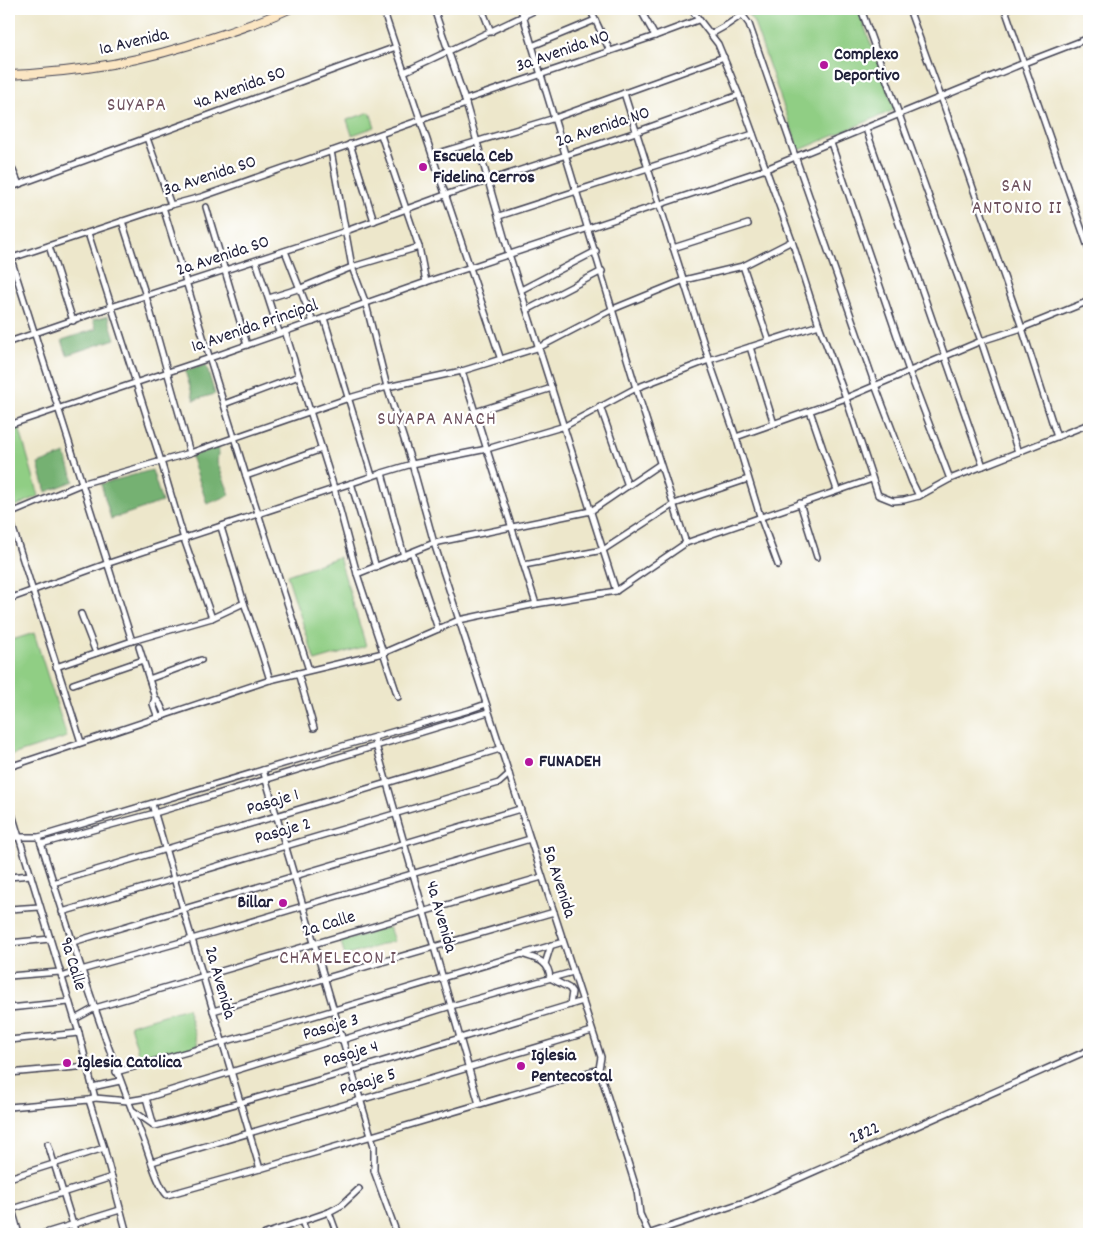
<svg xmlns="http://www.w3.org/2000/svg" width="1098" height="1243" font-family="Dekko,sans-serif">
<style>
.green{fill:#90ce84;stroke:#597860}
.forest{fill:#74b172;stroke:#4b6a56}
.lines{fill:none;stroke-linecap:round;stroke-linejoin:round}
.street-casing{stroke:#404051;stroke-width:8}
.secondary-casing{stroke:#404051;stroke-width:10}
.street{stroke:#fff;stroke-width:5}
.secondary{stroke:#fbe6c3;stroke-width:8}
.poi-dot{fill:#b5179e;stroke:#fff;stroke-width:2}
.labels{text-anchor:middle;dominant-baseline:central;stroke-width:4.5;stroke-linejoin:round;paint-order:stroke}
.street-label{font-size:18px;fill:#22223b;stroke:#fff}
.poi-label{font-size:18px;font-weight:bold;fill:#22223b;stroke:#fff;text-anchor:start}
.neighbourhood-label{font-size:19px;letter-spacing:1px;fill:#6e525e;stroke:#fff}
</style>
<rect width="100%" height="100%" fill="#fff"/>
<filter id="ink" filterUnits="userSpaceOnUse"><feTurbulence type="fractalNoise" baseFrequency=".02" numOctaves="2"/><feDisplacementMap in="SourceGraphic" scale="10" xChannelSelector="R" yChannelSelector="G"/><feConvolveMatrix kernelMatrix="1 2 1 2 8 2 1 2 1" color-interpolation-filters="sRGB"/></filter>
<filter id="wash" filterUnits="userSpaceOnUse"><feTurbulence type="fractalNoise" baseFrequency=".0096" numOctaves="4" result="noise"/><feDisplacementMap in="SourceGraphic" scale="20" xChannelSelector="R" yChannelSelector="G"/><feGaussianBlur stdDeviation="1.12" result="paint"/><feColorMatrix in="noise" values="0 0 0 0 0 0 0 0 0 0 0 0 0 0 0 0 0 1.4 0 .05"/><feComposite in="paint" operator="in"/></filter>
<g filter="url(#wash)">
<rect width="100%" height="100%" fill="#ede7cb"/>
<g class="green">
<polygon points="744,9 858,9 894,107 894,110 800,150 798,147 754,23"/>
<polygon points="370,112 375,127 352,135 347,120"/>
<polygon points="19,427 39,496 9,509 9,431"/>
<polygon points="339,557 366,646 315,661 287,575"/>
<polygon points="34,633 67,737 9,756 9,641"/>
<polygon points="389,927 394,941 345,956 341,942"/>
<polygon points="187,1008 198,1045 141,1062 130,1025"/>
</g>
<g class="forest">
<polygon points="108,316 115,339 67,355 62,340 96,329 93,320"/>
<polygon points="206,365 215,394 194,400 185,371"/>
<polygon points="219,447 217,462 230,495 207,504 191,456"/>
<polygon points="65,454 74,481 46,492 38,464"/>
<polygon points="152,470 162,502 111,519 101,484"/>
</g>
</g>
<g filter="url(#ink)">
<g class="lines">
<g class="street-casing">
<g id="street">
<polyline points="383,9 501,360"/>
<polyline points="434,9 465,100 509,254 616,591"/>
<polyline points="482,9 491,32"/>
<polyline points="521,9 636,388 686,543"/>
<polyline points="590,9 610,51"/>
<polyline points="640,9 655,36"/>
<polyline points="691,9 718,44 739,95 792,241 819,325 846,398 878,495 893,501 904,500 919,496 950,479 1089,424"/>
<polyline points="738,9 749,24 875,385 912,482 919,496"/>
<polyline points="861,9 981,341 1018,452"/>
<polyline points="909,9 941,97 1022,328 1057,437"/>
<polyline points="1005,9 1089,250"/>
<polyline points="711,34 727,25 743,14"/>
<polyline points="532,46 595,20"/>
<polyline points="404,72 538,9"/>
<polyline points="624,93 709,360 736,437 760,516 778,565"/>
<polyline points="465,100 655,36 698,20"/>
<polyline points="866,129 983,466"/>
<polyline points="381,135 419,247 426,282"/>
<polyline points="147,138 171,205"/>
<polyline points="831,143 909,371 950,479"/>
<polyline points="350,144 374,221"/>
<polyline points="331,151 352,267 366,304 387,387 412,464 434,543 601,1057 599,1069 637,1191 640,1214 649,1234"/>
<polyline points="432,155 555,118 724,57"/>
<polyline points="9,162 19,184"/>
<polyline points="9,188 396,47"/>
<polyline points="163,207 246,476 309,670"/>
<polyline points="206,207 247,345"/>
<polyline points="499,216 753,134"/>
<polyline points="122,221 146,296 190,453"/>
<polyline points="88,233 161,461 184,539 212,618"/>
<polyline points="49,246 73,321"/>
<polyline points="673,248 748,224"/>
<polyline points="285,251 313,322"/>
<polyline points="9,259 171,205 201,197 466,104"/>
<polyline points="11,259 132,641"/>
<polyline points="256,261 279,332"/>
<polyline points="743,266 769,341"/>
<polyline points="521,290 596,251"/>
<polyline points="269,298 301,288 352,267 419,247"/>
<polyline points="527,310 602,271"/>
<polyline points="324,318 372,476"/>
<polyline points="285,331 334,488 357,574 398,697"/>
<polyline points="9,342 111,307 346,231 445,195 636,132 739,95"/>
<polyline points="750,347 774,424"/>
<polyline points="462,371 536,604"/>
<polyline points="224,404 299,376"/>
<polyline points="600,406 628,486"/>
<polyline points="810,411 837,490"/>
<polyline points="475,412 552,388"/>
<polyline points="9,425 210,358 426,282 766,169 1024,63 1089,38"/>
<polyline points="736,437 846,398 981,341 1022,328 1089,301"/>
<polyline points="382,473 404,556"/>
<polyline points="246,476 322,449"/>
<polyline points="351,483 376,567"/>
<polyline points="800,503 817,557"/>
<polyline points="9,514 81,484 190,453 349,398 387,387 462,371 540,347 613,309 684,280 743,266 792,241"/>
<polyline points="9,516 81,742"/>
<polyline points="221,527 244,603 259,645 270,680"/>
<polyline points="412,552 438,629"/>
<polyline points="524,565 603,550 674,504 748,479"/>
<polyline points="357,574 434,543 591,511 660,464"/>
<polyline points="9,599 106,564 382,473 412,464 487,449 565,426 636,388 709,360 819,325"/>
<polyline points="81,614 96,653"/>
<polyline points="139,647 155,698 160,704 165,715"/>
<polyline points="56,667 132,641 212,618 244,603"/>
<polyline points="298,673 314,728"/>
<polyline points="149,679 201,660"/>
<polyline points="73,684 143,660"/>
<polyline points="155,698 153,704 158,718"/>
<polyline points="374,738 479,1104"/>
<polyline points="9,767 270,680 383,653 459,620 536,604 616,591 686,543 872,479"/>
<polyline points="263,770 374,1146 374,1171 397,1234"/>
<polyline points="9,804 19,837 9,838"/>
<polyline points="152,804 260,1169"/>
<path d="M 39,837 C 71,938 103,1038 142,1136 C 148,1150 157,1185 167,1195 L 260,1169 L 599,1069"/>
<polyline points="41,844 155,813 488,712"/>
<polyline points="9,877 31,875"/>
<polyline points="53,883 500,749"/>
<polyline points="9,909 40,907"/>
<polyline points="62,912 499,783 509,774"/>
<polyline points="73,942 520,809"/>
<polyline points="9,943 50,939"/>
<path d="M 521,954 C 536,959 549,960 550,978 L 569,988 L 572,992 L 570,1005"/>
<polyline points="545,964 551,945"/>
<polyline points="9,976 60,972"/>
<polyline points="62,977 81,970 192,939 530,839"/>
<polyline points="9,1008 69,1002"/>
<polyline points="213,1011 554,912"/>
<polyline points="75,1019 95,1008 542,877"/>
<polyline points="9,1040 79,1033"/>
<polyline points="116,1072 277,1027 563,942"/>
<polyline points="9,1073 88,1066"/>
<polyline points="92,1087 120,1081"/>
<polyline points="95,1098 128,1101 146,1098 338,1039 342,1040 451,1006 573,972"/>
<polyline points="146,1098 154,1126"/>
<polyline points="89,1100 104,1148 127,1234"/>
<polyline points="9,1107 89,1100 95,1098 79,1033 19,837 39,837 343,746 469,710 486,704"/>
<path d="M 132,1110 L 155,1126 C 298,1088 440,1044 583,1001"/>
<polyline points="48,1144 76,1234"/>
<polyline points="152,1162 592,1031"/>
<polyline points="9,1178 104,1148"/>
<polyline points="9,1199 19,1234"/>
<polyline points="9,1210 112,1177"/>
<polyline points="329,1212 337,1234"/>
<polyline points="302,1221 307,1234"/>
<polyline points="42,1234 120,1210"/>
<polyline points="265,1234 329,1212 342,1205 359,1189"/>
<polyline points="648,1234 750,1200 1089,1050"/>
</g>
</g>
<g class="secondary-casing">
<path id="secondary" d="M 9,75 C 83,72 144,61 214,37 C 239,29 265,20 289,9"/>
</g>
<use href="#street" class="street"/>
<use href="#secondary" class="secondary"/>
</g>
</g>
<g class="poi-dot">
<circle cx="824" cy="65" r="5"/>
<circle cx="423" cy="167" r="5"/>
<circle cx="529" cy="762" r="5"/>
<circle cx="283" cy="903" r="5"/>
<circle cx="67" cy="1063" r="5"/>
<circle cx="521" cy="1066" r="5"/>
</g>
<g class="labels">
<g class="street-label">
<text transform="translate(134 43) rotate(-13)">1a Avenida</text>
<text transform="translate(563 52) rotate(-19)">3a Avenida NO</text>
<text transform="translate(240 89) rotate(-20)">4a Avenida SO</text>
<text transform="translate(603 128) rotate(-18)">2a Avenida NO</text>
<text transform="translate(210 177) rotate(-18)">3a Avenida SO</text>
<text transform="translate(223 257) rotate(-18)">2a Avenida SO</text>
<text transform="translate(255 327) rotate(-19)">1a Avenida Principal</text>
<text transform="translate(273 803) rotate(-17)">Pasaje 1</text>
<text transform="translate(283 832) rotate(-16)">Pasaje 2</text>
<text transform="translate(558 882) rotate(72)">5a Avenida</text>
<text transform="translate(440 917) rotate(74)">4a Avenida</text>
<text transform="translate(329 925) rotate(-17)">2a Calle</text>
<text transform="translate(72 964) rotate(73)">9a Calle</text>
<text transform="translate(219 983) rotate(74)">2a Avenida</text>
<text transform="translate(331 1028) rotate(-16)">Pasaje 3</text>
<text transform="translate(351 1055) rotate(-16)">Pasaje 4</text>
<text transform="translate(368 1083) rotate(-17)">Pasaje 5</text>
<text transform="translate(865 1134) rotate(-24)">2822</text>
</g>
<g class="poi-label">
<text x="834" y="55">Complexo<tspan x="834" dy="21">Deportivo</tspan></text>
<text x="433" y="157">Escuela Ceb<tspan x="433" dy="21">Fidelina Cerros</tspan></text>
<text x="539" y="762">FUNADEH</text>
<text x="273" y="903" text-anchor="end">Billar</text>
<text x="531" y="1056">Iglesia<tspan x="531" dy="21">Pentecostal</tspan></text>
<text x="77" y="1063">Iglesia Catolica</text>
</g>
<g class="neighbourhood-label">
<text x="137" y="106">SUYAPA</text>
<text x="1017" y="187">SAN<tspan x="1017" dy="22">ANTONIO II</tspan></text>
<text x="437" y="420">SUYAPA ANACH</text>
<text x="338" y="959">CHAMELECON I</text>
</g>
</g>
<rect width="1098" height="1243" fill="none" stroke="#fff" stroke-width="30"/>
</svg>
